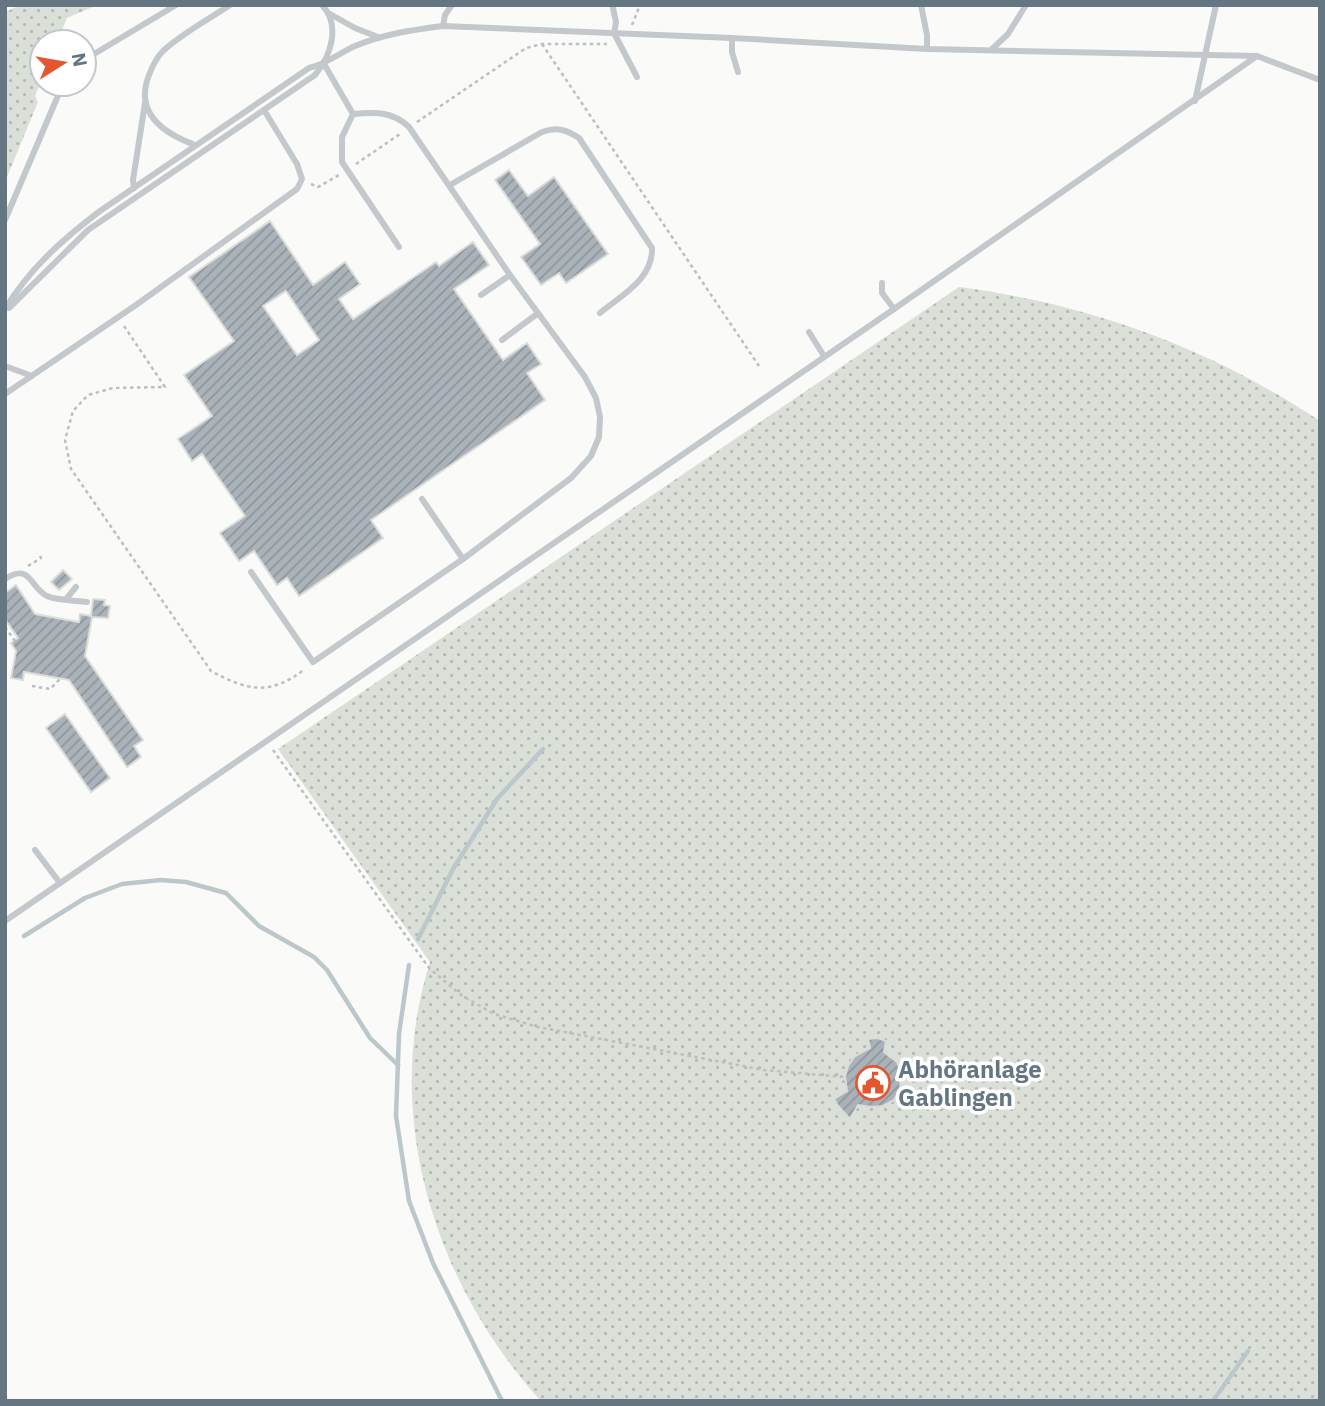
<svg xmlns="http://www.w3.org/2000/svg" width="1325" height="1406" font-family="'IBM Plex Sans',sans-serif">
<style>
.grass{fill:url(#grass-dots)}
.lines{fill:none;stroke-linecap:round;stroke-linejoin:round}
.stream{stroke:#bbc7cb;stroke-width:4.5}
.building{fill:url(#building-hatch);stroke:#dcdcda;stroke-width:2;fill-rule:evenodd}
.path{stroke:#bbbfc2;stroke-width:2.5;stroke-dasharray:3.5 3.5;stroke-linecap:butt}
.service{stroke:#c3c8cc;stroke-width:6}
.labels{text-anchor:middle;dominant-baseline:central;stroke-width:7;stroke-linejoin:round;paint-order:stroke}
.poi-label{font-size:24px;font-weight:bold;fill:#657683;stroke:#fff;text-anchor:start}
</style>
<defs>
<pattern id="grass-dots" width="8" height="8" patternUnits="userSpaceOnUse" patternTransform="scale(1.75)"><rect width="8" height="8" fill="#dadfd7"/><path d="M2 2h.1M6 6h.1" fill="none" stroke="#b4b9b4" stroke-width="1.8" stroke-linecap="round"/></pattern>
<pattern id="building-hatch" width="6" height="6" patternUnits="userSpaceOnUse" patternTransform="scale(1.75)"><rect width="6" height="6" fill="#aab3b9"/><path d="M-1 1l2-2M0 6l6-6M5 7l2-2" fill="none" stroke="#8e969c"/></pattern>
</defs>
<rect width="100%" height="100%" fill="#fafaf8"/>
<g class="grass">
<polygon points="21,5 97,5 67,18 57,42 42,42 42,79 35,96 38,102 5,182 5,12"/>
<path d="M 959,287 C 1089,304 1210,348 1320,421 L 1320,1401 L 541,1401 C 435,1285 381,1115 430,962 L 278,749 Z"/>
</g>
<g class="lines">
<g class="stream">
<polyline points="24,936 85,898 122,884 161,880 186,882 226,893 259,926 314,957 327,970 370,1038 398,1065"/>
<polyline points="418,939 453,869 497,799 543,749"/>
<polyline points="409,965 399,1034 396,1116 409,1201 433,1263 502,1401"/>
<polyline points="1213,1401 1248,1351"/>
</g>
</g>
<g class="building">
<polygon points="509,170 528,196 554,177 608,254 566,283 559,273 541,285 521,257 540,244 495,180"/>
<path d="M 270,221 L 313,285 L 345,262 L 360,284 L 339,299 L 353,319 L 436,262 L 439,266 L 473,242 L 489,265 L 454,289 L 503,360 L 527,343 L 541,364 L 527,373 L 545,400 L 371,520 L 383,538 L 299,596 L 287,578 L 277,585 L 254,551 L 239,561 L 220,533 L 245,516 L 202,454 L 192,461 L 178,439 L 212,416 L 184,375 L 234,341 L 189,277 ZM 286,291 L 319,340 L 297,355 L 263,306 Z"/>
<polygon points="63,570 72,579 59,590 51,582"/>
<polygon points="16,585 35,614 79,622 80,614 91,616 93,599 105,600 104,605 110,606 108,618 92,617 85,656 143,740 134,746 141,757 127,767 69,680 24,672 23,680 11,678 16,651 11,643 18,638 5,619 5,593"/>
<polygon points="65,714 110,778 91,792 46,728"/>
<polygon points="878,1038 886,1041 884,1052 897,1062 901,1074 900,1089 894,1100 883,1106 872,1107 858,1105 850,1119 838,1106 834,1099 847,1091 845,1077 848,1066 855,1056 870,1048 868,1039"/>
</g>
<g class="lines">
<g class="path">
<polyline points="632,25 640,5"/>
<polyline points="542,44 759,366"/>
<polyline points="417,122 526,48 542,44 607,44"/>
<polyline points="356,164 400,134"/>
<polyline points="311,184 318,187 339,175"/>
<path d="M 124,326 L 165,387 L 113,388 L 88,395 L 73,411 L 65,440 L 71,469 L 211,671 C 248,691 270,696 305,669"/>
<polyline points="28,566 41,558 39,554"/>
<polyline points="5,627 17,644"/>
<polyline points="32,686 50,689 61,678"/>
<polyline points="273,750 429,968 461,995 494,1014 538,1027 764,1070 845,1077"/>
</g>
<g class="service">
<polyline points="921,5 927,35 927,49"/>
<polyline points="613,8 616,22 614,33 637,77"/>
<polyline points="330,14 355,28 378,37"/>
<polyline points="443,26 445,15 452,5"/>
<polyline points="732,38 732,52 738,72"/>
<polyline points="991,50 1008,34 1026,5"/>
<polyline points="84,60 176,5"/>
<polyline points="324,64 353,114 342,137 342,162 399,247"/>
<polyline points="1195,101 1216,5"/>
<path d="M 195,145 C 163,133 134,113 149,75 C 152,67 157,57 163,51 C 181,34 209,19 230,5"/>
<path d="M 450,185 L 542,132 C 557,127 565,129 579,138 L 652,248 C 653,279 622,295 600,313"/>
<polyline points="134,188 133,180 145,103"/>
<polyline points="5,220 63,84"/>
<polyline points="882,283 882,293 894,309"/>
<polyline points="481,295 510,275"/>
<path d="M 9,308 L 88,230 L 315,75 C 331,56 341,25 322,5"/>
<path d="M 5,309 C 30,268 63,239 100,211 L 309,68 C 327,64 339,53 355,46 C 384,34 412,30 443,26 L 732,38 L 927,49 L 1257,56 L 1320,80"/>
<polyline points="809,332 824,356"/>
<polyline points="502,340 537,314"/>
<polyline points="5,366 32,376"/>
<polyline points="5,394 136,305 297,189 302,179 297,164 264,110"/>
<polyline points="422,499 463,559"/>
<path d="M 251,572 L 313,662 L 463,559 L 571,478 L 591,456 L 599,437 L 600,417 L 596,398 L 585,377 L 510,275 L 409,127 C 392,111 375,112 353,114"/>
<path d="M 5,579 C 31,562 30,588 47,596 C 58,601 75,600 87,602"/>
<polyline points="66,599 76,587"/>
<polyline points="35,850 60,883"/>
<polyline points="5,921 894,309 1257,56"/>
</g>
</g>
<defs>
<g id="civic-ring" transform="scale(1.75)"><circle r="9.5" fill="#fff" stroke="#e4572e" stroke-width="1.5"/><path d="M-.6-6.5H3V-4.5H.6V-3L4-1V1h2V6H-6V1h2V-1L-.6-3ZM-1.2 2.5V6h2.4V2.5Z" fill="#e4572e"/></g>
</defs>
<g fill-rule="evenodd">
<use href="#civic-ring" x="873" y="1083"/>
</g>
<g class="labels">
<g class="poi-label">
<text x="898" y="1069">Abhöranlage<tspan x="898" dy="28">Gablingen</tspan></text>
</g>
</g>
<rect width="1325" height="1406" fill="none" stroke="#657683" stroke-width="14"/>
<g transform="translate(63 63) rotate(79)"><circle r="33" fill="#ffffff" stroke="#c1c8cd" stroke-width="2"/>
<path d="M0-5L12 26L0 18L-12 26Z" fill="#e4572e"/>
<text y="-10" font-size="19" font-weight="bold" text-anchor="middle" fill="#657683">N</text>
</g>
</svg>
